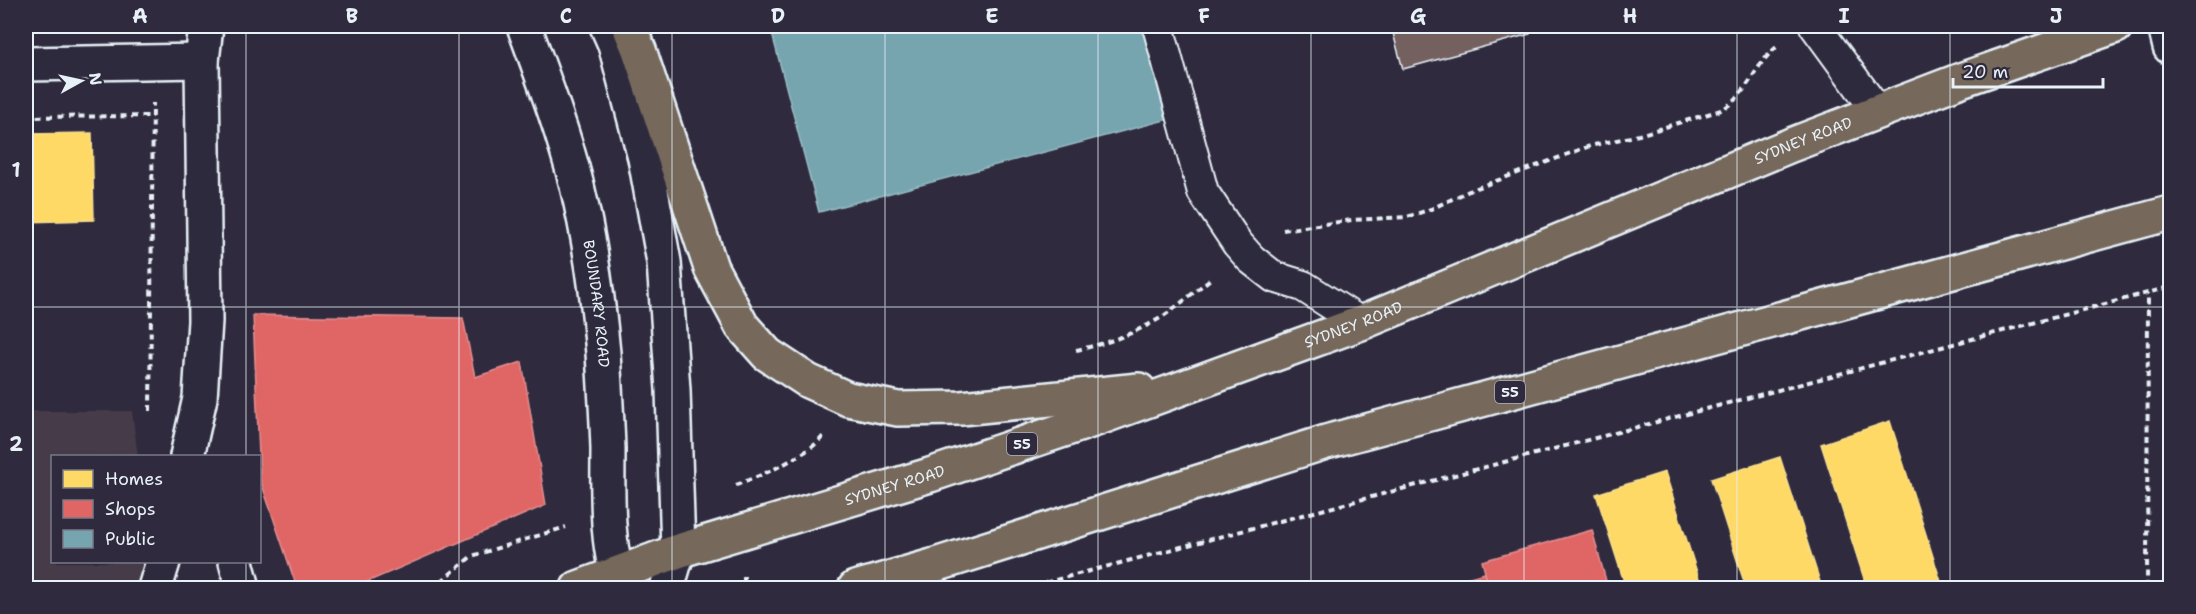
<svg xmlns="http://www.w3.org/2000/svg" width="2196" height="614" font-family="'Shantell Sans',sans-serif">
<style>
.built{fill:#443a48}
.homes{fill:#ffd966;stroke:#f8e092;stroke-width:1.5}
.shops{fill:#e06666;stroke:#e29092;stroke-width:1.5}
.public{fill:#76a5af;stroke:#98bcc5;stroke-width:1.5}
.building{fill:#746061;stroke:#e8f1f8;stroke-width:1.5}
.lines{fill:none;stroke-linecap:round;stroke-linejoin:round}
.lane-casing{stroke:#e8f1f8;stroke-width:34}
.street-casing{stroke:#e8f1f8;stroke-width:38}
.secondary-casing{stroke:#e8f1f8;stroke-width:38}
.highway-casing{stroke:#e8f1f8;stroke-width:38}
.path{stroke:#e8f1f8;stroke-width:4;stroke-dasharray:6 4.5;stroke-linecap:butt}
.lane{stroke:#2f2a3d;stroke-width:30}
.street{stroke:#2f2a3d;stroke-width:33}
.secondary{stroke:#2f2a3d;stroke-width:33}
.highway{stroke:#76695c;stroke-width:33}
.grid{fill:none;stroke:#e8f1f8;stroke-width:1.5;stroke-opacity:0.55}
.labels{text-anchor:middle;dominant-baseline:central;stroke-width:6;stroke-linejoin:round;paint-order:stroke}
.shield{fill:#2f2a3d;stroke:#b0b5c0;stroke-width:1.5}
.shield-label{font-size:14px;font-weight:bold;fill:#e8f1f8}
.street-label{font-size:15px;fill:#e8f1f8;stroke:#2f2a3d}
.neatline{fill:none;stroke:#e8f1f8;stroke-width:2}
.grid-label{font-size:20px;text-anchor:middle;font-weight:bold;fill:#e8f1f8}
</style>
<rect width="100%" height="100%" fill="#2f2a3d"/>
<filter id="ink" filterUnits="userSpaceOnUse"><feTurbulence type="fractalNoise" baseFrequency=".0167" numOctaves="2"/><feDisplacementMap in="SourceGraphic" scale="12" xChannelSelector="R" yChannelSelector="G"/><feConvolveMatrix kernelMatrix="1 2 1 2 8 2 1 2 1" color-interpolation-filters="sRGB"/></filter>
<g filter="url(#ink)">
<polygon class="built" points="26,411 132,411 138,456 52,456 52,562 151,562 155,588 26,588"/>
<g class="homes">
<polygon points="92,133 94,220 26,222 26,134"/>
<polygon points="1890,421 1943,588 1867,588 1821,444"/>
<polygon points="1780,457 1822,588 1746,588 1711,479"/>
<polygon points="1665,472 1702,588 1626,588 1596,494"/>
</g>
<g class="shops">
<polygon points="253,315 463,318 475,377 522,362 546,505 353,588 297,588 260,479"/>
<polygon points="1592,530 1608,588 1489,588 1482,561"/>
<polygon points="1485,573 1489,588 1428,588"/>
</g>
<polygon class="public" points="770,26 1144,26 1169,119 819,212"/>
<polygon class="building" points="1391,26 1528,26 1530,34 1403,69"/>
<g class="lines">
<g class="lane-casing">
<g id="lane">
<polyline points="1158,26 1203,192 1237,243 1251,259 1274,277 1303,286 1361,323"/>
<polyline points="1815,26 1878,112"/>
</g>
</g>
<g class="street-casing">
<g id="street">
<polyline points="2165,26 2170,47"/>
<polyline points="26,64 202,61"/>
<polyline points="187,456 200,398 205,321 202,61 206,26"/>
<polyline points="236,562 243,588"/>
<polyline points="155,588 163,562"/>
</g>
</g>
<g class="secondary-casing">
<g id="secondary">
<path id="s1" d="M 524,26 C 543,78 563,131 577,186 C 590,240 598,298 603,353 C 605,385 607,417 608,449 C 608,489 605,553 623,588"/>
<polyline points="607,26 615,44 645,158 664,262 673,390 678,551 667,588"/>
</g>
</g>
<g class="highway-casing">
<g id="highway">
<polyline points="629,26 639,50 711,268 742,326 767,354 808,381 848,399 898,409 961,408 1139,390"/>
<path id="s2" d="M 578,588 L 678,551 L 930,475 L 1099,418 L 1361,323 L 1791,145 L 1961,80 L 2116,26"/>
<polyline points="855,588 932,566 1326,442 2170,213"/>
</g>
</g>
<g class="path">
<polyline points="26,117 153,116"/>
<path d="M 1283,230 L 1352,220 L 1407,217 L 1431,209 L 1469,191 L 1590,146 L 1639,135 L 1721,110 C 1748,96 1754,64 1778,46"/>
<path d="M 1076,350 C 1106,344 1136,333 1162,317 C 1180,305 1196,290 1213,277"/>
<polyline points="150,411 153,103"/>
<path d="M 736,485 C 759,477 811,454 824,435"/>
<polyline points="744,576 744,588"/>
<polyline points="433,588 472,556 566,527"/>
<polyline points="1025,588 2170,287"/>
<polyline points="2147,588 2148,293"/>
</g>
<use href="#lane" class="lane"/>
<use href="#street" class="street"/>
<use href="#secondary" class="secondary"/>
<use href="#highway" class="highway"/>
</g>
</g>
<path class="grid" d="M 246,26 L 246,456M 459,26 L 459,588M 672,26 L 672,588M 885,26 L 885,588M 1098,26 L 1098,588M 1311,26 L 1311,588M 1524,26 L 1524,588M 1737,26 L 1737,588M 1950,26 L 1950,588M 26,307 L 2170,307M 246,562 L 246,588"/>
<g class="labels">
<g class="shield">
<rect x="1495" y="381" width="30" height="22" rx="4.5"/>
<rect x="1007" y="433" width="30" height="22" rx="4.5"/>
</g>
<g class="shield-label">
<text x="1510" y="392">55</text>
<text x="1022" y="444">55</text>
</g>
<g class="street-label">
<text stroke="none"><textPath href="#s2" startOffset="1305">SYDNEY ROAD</textPath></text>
<text stroke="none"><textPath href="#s1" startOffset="288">BOUNDARY ROAD</textPath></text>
<text stroke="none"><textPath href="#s2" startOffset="819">SYDNEY ROAD</textPath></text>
<text stroke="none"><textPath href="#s2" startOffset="333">SYDNEY ROAD</textPath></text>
</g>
</g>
<rect width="2196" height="614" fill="none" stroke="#2f2a3d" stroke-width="66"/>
<rect x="51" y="455" width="210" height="108" fill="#2f2a3d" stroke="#797a88" stroke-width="1.5"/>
<rect x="63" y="470" width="30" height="18" fill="#ffd966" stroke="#797a88" stroke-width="1.5"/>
<text x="105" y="485" font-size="18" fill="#e8f1f8">Homes</text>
<rect x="63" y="500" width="30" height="18" fill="#e06666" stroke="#797a88" stroke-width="1.5"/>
<text x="105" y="515" font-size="18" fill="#e8f1f8">Shops</text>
<rect x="63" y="530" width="30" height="18" fill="#76a5af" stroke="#797a88" stroke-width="1.5"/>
<text x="105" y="545" font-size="18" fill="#e8f1f8">Public</text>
<g transform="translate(81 81) rotate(82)" stroke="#2f2a3d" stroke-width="4.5" paint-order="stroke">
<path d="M0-4.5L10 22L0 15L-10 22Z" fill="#e8f1f8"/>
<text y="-9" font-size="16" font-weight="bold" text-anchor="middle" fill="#e8f1f8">N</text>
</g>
<path d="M1953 78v9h150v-9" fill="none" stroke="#e8f1f8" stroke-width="3"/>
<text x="1962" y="78" font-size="18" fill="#e8f1f8" stroke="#2f2a3d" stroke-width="4.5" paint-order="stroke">20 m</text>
<rect x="33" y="33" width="2130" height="548" class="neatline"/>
<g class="grid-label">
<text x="140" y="23">A</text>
<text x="352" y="23">B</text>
<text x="566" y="23">C</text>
<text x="778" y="23">D</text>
<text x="992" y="23">E</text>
<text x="1204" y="23">F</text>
<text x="1418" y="23">G</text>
<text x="1630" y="23">H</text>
<text x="1844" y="23">I</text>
<text x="2056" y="23">J</text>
<text x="16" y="177">1</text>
<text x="16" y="451">2</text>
</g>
</svg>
